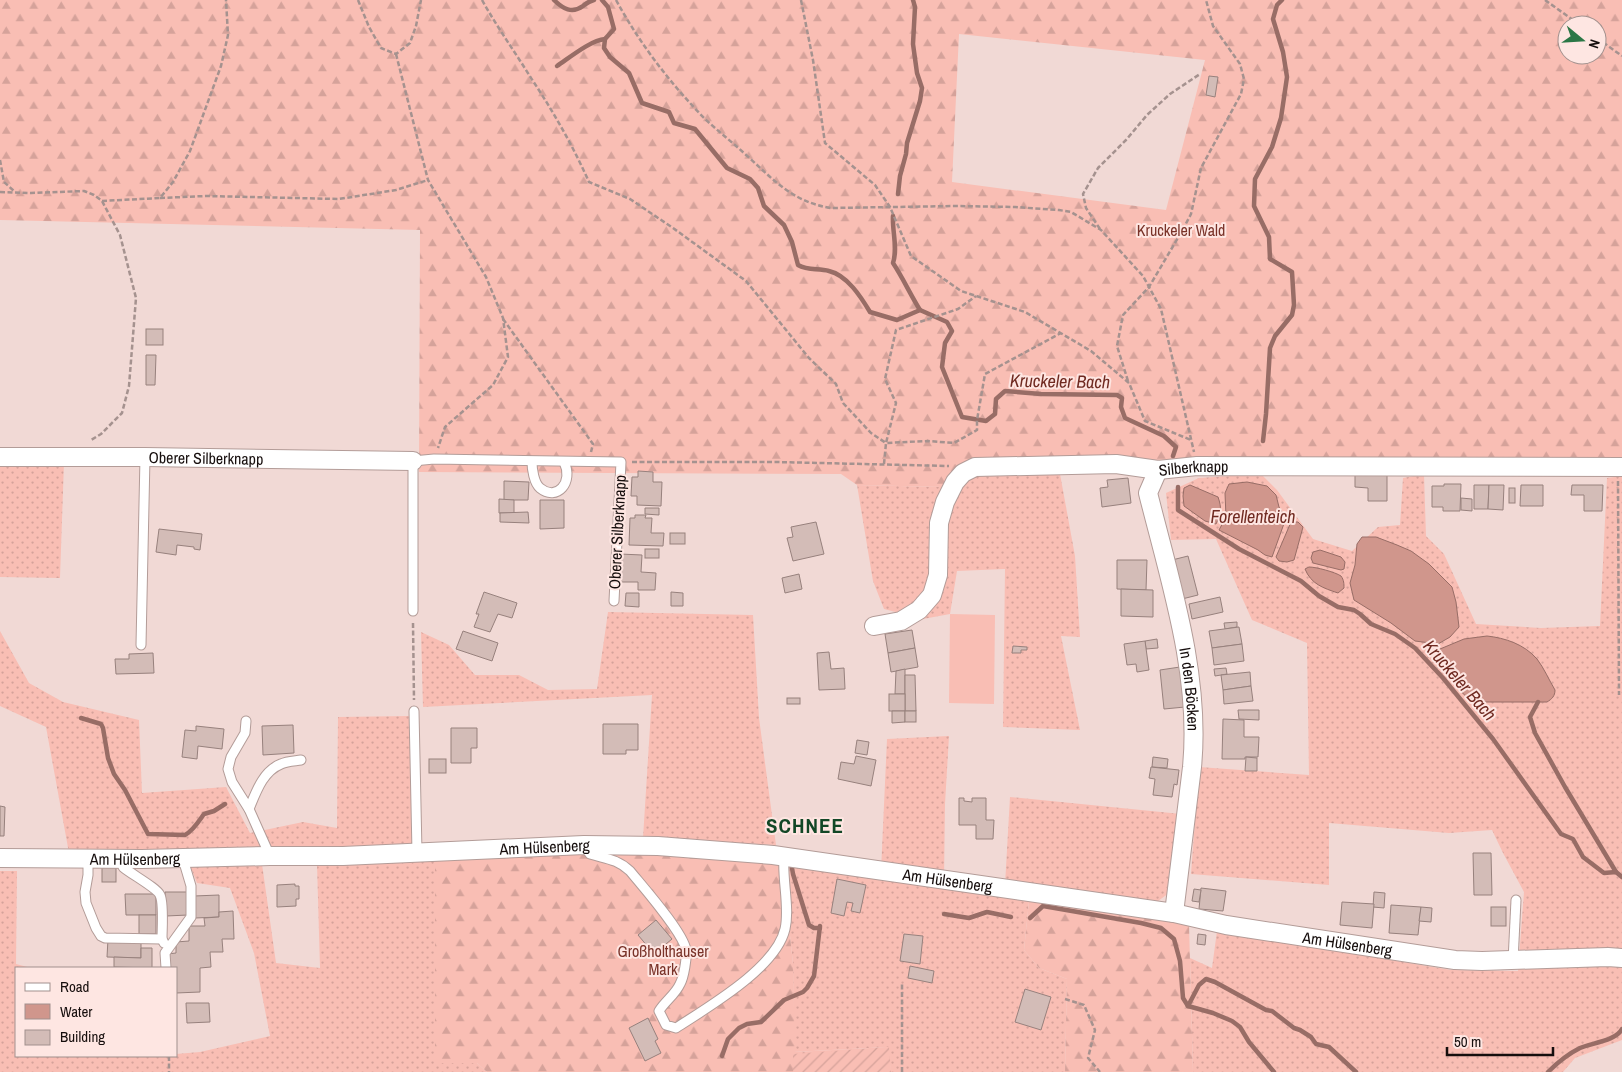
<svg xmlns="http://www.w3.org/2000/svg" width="1622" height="1072" font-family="'Archivo Narrow',sans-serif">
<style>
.grass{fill:url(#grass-dots)}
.forest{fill:url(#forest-firs);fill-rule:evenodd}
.garden{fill:url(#garden-furrows)}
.pitch{fill:#f9beb4}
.water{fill:#d0968c;stroke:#986d66}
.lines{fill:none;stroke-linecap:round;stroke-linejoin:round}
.stream{stroke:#986d66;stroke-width:4.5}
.building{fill:#d3bcb7;stroke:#97817d}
.service-casing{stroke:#b39c98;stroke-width:11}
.minor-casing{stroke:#b39c98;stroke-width:20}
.path{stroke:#a5928f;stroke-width:2.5;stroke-dasharray:5 2.5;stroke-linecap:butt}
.service{stroke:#fff;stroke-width:9}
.minor{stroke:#fff;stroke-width:18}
.labels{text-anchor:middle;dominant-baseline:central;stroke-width:4;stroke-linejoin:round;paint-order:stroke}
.park-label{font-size:16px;fill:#793228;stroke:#fee6e2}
.street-label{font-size:16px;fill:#160e0d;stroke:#fee6e2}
.water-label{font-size:18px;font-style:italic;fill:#702a21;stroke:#fee6e2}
.district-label{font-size:21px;font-weight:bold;letter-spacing:1px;fill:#124726;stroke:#fee6e2}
</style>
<defs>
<pattern id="grass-dots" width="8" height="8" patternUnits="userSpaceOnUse" patternTransform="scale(1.25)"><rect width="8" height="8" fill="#f9beb4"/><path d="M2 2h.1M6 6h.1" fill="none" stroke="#d5a29a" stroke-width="1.8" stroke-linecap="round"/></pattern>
<pattern id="forest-firs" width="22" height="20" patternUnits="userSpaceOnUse" patternTransform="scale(1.25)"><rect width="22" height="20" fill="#f9beb4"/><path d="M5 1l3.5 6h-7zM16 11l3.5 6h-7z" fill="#d5a29a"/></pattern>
<pattern id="garden-furrows" width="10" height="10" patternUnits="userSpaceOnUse" patternTransform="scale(1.25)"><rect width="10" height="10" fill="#f9beb4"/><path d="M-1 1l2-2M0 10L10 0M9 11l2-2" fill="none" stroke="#d5a29a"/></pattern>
</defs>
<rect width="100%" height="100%" fill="#f1d9d5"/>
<g class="grass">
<polygon points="0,462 64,462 60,578 0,577"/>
<polygon points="971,463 1058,463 1075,556 1080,637 1061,636 1080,730 1003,727 1005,569 957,571 950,614 923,619 884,609 873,581 857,485 942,487 949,475"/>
<polygon points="1261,474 1277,490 1313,539 1352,551 1378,527 1400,525 1403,478 1424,474 1426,536 1444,554 1476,624 1541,628 1600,626 1607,478 1622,476 1622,1040 1575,1058 1563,1072 1193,1072 1190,958 1212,968 1217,931 1451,970 1518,971 1524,892 1503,853 1492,830 1449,833 1329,823 1329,885 1191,874 1199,767 1309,775 1307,643 1252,620 1216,539 1171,540 1166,493 1199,478"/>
<polygon points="608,612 753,615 759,718 776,845 643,838 652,695 423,707 421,632 449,645 475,675 519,675 548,690 597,689"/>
<polygon points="0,631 29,683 63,702 139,720 142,793 226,787 250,833 303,822 337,828 338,717 410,716 414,846 262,864 276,963 320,968 317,864 435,855 435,1063 477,1063 487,1072 0,1072 0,871 17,871 16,964 31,968 16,968 16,1056 176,1056 176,1054 200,1052 270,1036 254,953 230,888 197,883 185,853 69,853 46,727 0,706"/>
<polygon points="949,736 945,804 944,881 881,871 887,739"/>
<polygon points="1010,797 1181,814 1169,893 1154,904 1005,885"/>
<polygon points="790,862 898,881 1029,901 1024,950 1039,968 1067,979 1065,1072 891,1072 888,1047 794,1052 793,964 789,926"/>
</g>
<g class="forest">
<path d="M 0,0 L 1622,0 L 1622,462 L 971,463 L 949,475 L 942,487 L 857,485 L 841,474 L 419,472 L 420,230 L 0,220 ZM 1567,25 L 1597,25 L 1597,55 L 1567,55 ZM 959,34 L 1205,60 L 1166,210 L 952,182 Z"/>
<polygon points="670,849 790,862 789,926 793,964 795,1052 889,1047 891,1072 487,1072 477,1063 435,1063 435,855"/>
<polygon points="1029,901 1081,906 1189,924 1193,1072 1065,1072 1067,979 1039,968 1024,950"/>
</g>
<polygon class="garden" points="889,1047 891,1072 793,1072 793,1054"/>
<polygon class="pitch" points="950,614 995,615 994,704 949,703"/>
<g class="water">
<polygon points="1247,482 1267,486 1276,495 1279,507 1286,518 1272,557 1265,555 1258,550 1219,530 1226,517 1225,493 1229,484"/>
<path d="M 1190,485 L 1218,497 C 1222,508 1221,514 1216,524 L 1205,521 L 1184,506 L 1183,496 L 1184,488 Z"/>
<polygon points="1291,522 1298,522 1303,527 1294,560 1287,562 1279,561 1276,557"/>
<polygon points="1362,537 1376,537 1397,545 1411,551 1429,564 1452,587 1456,602 1459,627 1450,637 1438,644 1415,641 1391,623 1354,600 1350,583 1355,565 1357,544"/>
<polygon points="1320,550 1341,557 1345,562 1344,569 1341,570 1313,563 1311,558 1313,552"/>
<path d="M 1309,567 C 1316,567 1335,572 1341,576 C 1344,580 1344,584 1344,588 L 1338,593 C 1323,588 1311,584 1305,569 Z"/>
<path d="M 1487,636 C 1505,638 1524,644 1537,659 C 1544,668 1549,680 1555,690 C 1555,696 1552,699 1547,702 L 1481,702 C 1478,702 1475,702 1472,701 C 1464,698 1440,665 1436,656 L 1440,649 L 1464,639 Z"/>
</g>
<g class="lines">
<g class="stream">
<path d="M 554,0 C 563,9 572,14 583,6 C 588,2 589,1 594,0"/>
<path d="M 602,0 L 608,7 L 614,29 L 605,39 L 604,48 L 610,57 L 629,73 L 642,103 L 669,112 L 674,123 L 695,129 L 727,168 L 750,179 L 758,188 L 764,206 L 784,225 L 792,242 L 798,265 C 808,271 818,268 829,271 C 847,275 861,297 870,312 L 897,320 L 920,310 L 947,322 L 952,331 L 945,343 L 942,367 L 962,417 L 986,421 L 995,414 L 996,399 L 1005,391 L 1041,394 L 1117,395 L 1122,398 L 1121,407 L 1125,418 L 1164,436 L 1176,447 L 1173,456"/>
<path d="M 557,66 C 569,58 591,40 605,39"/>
<polyline points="898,194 900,176 906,154 907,143 920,101 922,88 917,73 913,44 915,7 913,0"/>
<path d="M 893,216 C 892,231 898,248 893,263 C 903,278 910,294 920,310"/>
<polyline points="1263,441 1266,414 1270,348 1275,336 1292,315 1294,305 1292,272 1270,259 1269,237 1254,206 1255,179 1272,147 1281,118 1287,77 1283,52 1273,19 1277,5 1282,0"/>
<polyline points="1178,487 1178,510 1239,549 1301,581 1319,596 1338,607 1354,610 1360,614 1371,624 1395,634 1415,648 1443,678 1493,739 1561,834 1573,839 1583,857 1604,873 1616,872 1622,877"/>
<polyline points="1538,702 1530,717 1535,733 1565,787 1616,872"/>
<path d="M 81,718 L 101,724 L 103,728 L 108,758 L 114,774 L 125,790 L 148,834 L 185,835 C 193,831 199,821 204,814 L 214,811 L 225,804"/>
<polyline points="792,868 793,874 809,925 814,928 820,928"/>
<polyline points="944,914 969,918 987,912 1011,917"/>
<polyline points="1030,918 1043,906 1141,923 1161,928 1174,939 1180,961 1183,998 1188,1006 1213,1013 1232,1021 1240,1027 1249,1042 1274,1072"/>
<polyline points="1188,1006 1199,985 1206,979 1215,982 1266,1010 1272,1011 1294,1028 1300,1030 1311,1037 1316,1044 1329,1047 1356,1072"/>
<polyline points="722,1056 728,1039 739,1028 747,1024 761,1022 784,1000 803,992 807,988 814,976 820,926"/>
<path d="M 1548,1072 C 1557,1063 1568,1054 1580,1048 C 1591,1043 1616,1041 1622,1029"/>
</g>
</g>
<g class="building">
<polygon points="1209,76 1218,77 1215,97 1206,95"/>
<rect x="146" y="329" width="17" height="16"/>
<polygon points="146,355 156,355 155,385 146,385"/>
<polygon points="638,471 653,472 653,482 662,482 661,506 637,505 637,496 631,496 632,477 638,477"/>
<polygon points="1355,474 1387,475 1387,501 1368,501 1368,488 1355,487"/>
<polygon points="1128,478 1131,503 1102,507 1100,488 1108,487 1107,480"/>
<polygon points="504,481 529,482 528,500 504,500"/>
<polygon points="1444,484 1461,484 1460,511 1443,511 1443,507 1432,507 1432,486 1444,486"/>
<polygon points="1474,485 1489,485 1488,509 1474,509"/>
<polygon points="1489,485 1504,485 1503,510 1488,509"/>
<polygon points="1521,485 1543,485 1543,506 1520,506"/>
<polygon points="1572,485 1603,485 1602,511 1584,511 1584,495 1571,495"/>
<rect x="1509" y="488" width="6" height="15"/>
<polygon points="1461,498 1472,499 1472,511 1461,510"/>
<polygon points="499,499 514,500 514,513 499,513"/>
<polygon points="540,500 564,500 564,528 540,529"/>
<polygon points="645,508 659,508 659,515 645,514"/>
<polygon points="528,512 529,523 500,522 500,513"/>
<polygon points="635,515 646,515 645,518 652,518 651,533 664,533 663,546 629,545 630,518 635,518"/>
<polygon points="816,522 824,554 793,561 787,538 793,537 791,527"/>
<polygon points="159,529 202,534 200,550 194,549 194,547 177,545 176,555 156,552"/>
<rect x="670" y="533" width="15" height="11"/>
<rect x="645" y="549" width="14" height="9"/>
<polygon points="620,554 642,555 641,572 656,573 655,590 638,590 638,582 619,582"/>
<polygon points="1188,556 1198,595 1182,599 1172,560"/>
<polygon points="1117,560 1147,560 1146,590 1117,589"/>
<polygon points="799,574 802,589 785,593 782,578"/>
<polygon points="1121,589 1153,590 1153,617 1121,616"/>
<polygon points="484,592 517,603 512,618 498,614 490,632 474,627 479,614 476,614"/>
<polygon points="671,592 683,593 683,606 671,606"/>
<polygon points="626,593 639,593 639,607 625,606"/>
<polygon points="1220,597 1223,612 1192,619 1189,604"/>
<polygon points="1237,622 1237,627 1225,629 1224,623"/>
<polygon points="1239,627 1242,644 1212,648 1209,631"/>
<polygon points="912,630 915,648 888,653 885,634"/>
<polygon points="463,631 498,643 492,661 456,649"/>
<polygon points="1157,639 1158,648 1146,649 1145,641"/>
<polygon points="1145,641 1149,670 1137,672 1136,664 1127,665 1124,644"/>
<polygon points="1242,644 1244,661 1214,665 1212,648"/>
<polygon points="1013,646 1027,647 1027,650 1021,650 1021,653 1012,653"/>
<polygon points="915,648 918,667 891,672 888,653"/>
<polygon points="829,652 831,669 844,668 845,689 819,690 817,653"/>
<polygon points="153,653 154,673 116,674 115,659 129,659 129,654"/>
<polygon points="1180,667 1185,707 1164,709 1160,670"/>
<polygon points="1226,668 1227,674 1215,676 1214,669"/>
<polygon points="905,669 905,694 895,694 896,671"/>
<polygon points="1250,672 1251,686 1223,690 1221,675"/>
<polygon points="905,675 915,675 916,711 905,711"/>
<polygon points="1251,686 1253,701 1224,704 1223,690"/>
<rect x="889" y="694" width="16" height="17"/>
<rect x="787" y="698" width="13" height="6"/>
<polygon points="1238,710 1259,710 1259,720 1239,719"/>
<polygon points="892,711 905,711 905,722 892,723"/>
<rect x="905" y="711" width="11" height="11"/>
<polygon points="1223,719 1244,720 1244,737 1259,737 1258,757 1245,757 1245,759 1222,759"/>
<polygon points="603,724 638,724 638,750 626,750 626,754 603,754"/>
<polygon points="293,725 294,753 263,755 262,726"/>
<polygon points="196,726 224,729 222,749 198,746 197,759 182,757 185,730 196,731"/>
<polygon points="451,728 477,728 477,748 471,748 471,763 451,763"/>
<polygon points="857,740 869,742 867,755 855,753"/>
<polygon points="856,756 876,760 871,786 838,779 841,762 854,764"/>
<polygon points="1153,757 1168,759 1167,768 1152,767"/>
<polygon points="1246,757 1257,758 1257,771 1245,771"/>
<rect x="429" y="759" width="17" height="14"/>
<polygon points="1151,767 1179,770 1177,785 1174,784 1172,797 1153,795 1155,779 1149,778"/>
<polygon points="959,798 964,798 964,801 972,802 972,798 986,798 986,820 994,820 993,839 976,839 976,825 959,825"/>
<polygon points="0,806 5,807 4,836 0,836"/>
<polygon points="1473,853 1491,853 1492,895 1474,895"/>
<rect x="102" y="866" width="14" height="16"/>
<polygon points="837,879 866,885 860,913 851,911 853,903 847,902 844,916 831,913"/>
<polygon points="295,884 295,886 299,886 299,899 296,899 296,906 277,907 277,885"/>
<polygon points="1201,888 1226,891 1223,911 1199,909"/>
<polygon points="1194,889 1201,890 1199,902 1192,901"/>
<polygon points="165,892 187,892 188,915 166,916"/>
<polygon points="1374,892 1385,893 1384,908 1373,907"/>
<polygon points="125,894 156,894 156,915 126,915"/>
<polygon points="219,895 219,917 195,918 194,896"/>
<polygon points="1342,902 1374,904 1372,928 1340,925"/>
<polygon points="1391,905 1421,907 1418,935 1389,933"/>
<polygon points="1421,907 1432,908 1431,922 1419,921"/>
<rect x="1491" y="907" width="15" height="19"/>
<polygon points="233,911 234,939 222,939 223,952 210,952 211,967 200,968 200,992 176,993 176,968 168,968 167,954 176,953 176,942 189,941 189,926 205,926 204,918 219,917 219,912"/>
<rect x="139" y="915" width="17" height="19"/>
<polygon points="656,920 672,939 654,954 638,935"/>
<polygon points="904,934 923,936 920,964 900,961"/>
<polygon points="1198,934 1206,935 1205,945 1197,944"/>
<polygon points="108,939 141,940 141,958 107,957"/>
<polygon points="141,948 152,948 152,968 114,967 114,957 141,958"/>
<polygon points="910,966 934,971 932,983 908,978"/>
<polygon points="1025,989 1051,997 1041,1030 1015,1022"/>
<polygon points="186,1003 209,1003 210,1022 187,1023"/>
<polygon points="648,1018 658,1039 655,1041 661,1053 645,1061 629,1028"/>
</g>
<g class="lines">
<g class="service-casing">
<g id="service">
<path d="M 532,462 C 532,469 534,483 540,488 C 557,502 574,482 564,462"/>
<polyline points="413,611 413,461 434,459 621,462 614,601"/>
<polyline points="141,645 145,457"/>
<polyline points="414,711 417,852"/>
<polyline points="246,721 245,733 231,757 228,769 232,782 249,809"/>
<path d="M 584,846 L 590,854 C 607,859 617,859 630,871 C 643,887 683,932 686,950 C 687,957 684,977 680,984 C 675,995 665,1001 659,1011 L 666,1025 L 676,1028 C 708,1007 776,968 785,929 C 790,908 782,880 784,856"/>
<path d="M 270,856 L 249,809 C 256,792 263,771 281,764 C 287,761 295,761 301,760"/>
<polyline points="88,859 88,875 85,892 86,903 96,928 101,936 105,938 162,939"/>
<path d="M 123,859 L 123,867 C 131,874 157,888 160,895 C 164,903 162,929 162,939 L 164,943"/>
<polyline points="1513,961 1516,900"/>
<polyline points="166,968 165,953 191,917 191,886 183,859"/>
</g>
</g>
<g class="minor-casing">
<g id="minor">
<path id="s1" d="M 0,457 L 145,457 L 413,461"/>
<path id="s2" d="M 1158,470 L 1148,493 C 1170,581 1201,675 1192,767 L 1174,913"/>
<path id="s3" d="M 874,626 L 901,621 L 919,610 L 932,595 L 938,575 L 939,523 L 945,502 L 955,482 L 963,473 L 975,467 L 1116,464 L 1158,470 L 1197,466 L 1622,467"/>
<path id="s4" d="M 0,858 L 142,859 L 270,856 L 343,856 L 584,845 L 658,846 L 773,855 L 1174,913 L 1226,925 L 1455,960 L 1482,961 L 1608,957 L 1622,958"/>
</g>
</g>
<g class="path">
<polyline points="358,0 369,27 381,48 396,54 410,43 416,26 421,0"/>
<path d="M 482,0 C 497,27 515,52 531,78 C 553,111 573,146 589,182 L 630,199 L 673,228 L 746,281 L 809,358 L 836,384 L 843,403 L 871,433 L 886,443 L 896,403 L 885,379 L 896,330 L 958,309 L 976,296"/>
<path d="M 616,0 C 640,44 670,83 705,119 C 718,131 732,142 745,154 C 773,179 792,202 831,208 L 955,206 L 1015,207 L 1059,210 L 1071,212 L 1101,230 L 1143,276 L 1161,309 L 1194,452"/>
<polyline points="801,0 813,60 825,143 875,185 890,207 911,256 961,291 1025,312 1091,351 1129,383 1145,421 1191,440"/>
<polyline points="1545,0 1580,25"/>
<polyline points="1597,38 1622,56"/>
<polyline points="396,54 428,180 486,277 503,318 508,357 493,385 445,427 438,448"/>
<polyline points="0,160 4,182 14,191"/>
<polyline points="0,192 31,193 84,191 94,195 102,201 120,235 136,298 129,386 122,413 101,434 91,440"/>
<polyline points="160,198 206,196 339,199 396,190 428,180"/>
<polyline points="102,201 160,198 173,182 190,151 221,66 228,35 226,0"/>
<polyline points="1100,229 1086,208 1083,194 1098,168 1126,140 1147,115 1170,94 1200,74"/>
<polyline points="503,319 593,444 591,452"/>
<polyline points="1128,381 1117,346 1123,315 1149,287 1182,231 1191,214 1201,168 1241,94 1244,79 1240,64 1213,26 1206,0"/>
<polyline points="632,462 776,462 949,466"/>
<polyline points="884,464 886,443 928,441 954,443 977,430 977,420 985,374 1061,333"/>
<polyline points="1618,481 1619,695"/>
<polyline points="413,623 414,700"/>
<polyline points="1065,999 1084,1005 1095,1030 1088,1058 1100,1072"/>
<polyline points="169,1056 169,1072"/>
<polyline points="902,1072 902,983"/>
</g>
<use href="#service" class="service"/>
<use href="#minor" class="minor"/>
</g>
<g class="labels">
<g class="park-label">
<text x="1181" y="230">Kruckeler Wald</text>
<text x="663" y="951">Großholthauser<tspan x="663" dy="18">Mark</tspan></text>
</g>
<g class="street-label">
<text stroke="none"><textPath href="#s1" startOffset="206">Oberer Silberknapp</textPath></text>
<text stroke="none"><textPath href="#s3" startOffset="430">Silberknapp</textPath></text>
<text transform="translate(617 532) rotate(-87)">Oberer Silberknapp</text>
<text stroke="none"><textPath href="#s2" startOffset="226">In den Böcken</textPath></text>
<text stroke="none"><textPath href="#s4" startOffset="545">Am Hülsenberg</textPath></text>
<text stroke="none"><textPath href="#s4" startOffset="135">Am Hülsenberg</textPath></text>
<text stroke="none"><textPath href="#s4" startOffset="950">Am Hülsenberg</textPath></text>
<text stroke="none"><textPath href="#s4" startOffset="1355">Am Hülsenberg</textPath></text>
</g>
<g class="water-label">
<text transform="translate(1060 381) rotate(1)">Kruckeler Bach</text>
<text x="1253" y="516">Forellenteich</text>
<text transform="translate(1460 680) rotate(49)">Kruckeler Bach</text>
</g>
<g class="district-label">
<text x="805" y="825">SCHNEE</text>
</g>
</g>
<rect x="15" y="967" width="162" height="90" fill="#fee6e2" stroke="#a1908d"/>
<rect x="25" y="983" width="25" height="8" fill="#ffffff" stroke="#a1908d"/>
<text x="60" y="992" font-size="15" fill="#160e0d">Road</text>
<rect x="25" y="1004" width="25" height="15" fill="#d0968c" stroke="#a1908d"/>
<text x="60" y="1017" font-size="15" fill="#160e0d">Water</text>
<rect x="25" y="1030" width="25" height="15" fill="#d3bcb7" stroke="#a1908d"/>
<text x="60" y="1042" font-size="15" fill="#160e0d">Building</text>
<g transform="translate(1582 40) rotate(108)"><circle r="24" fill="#fee6e2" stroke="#a1908d"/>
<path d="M0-4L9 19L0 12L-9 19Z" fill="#2b7746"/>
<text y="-8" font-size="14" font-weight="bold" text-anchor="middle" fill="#160e0d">N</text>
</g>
<path d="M1447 1047v8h106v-8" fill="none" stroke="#160e0d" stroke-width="2.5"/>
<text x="1454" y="1047" font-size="15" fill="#160e0d" stroke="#fee6e2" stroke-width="4" paint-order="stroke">50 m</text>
</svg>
